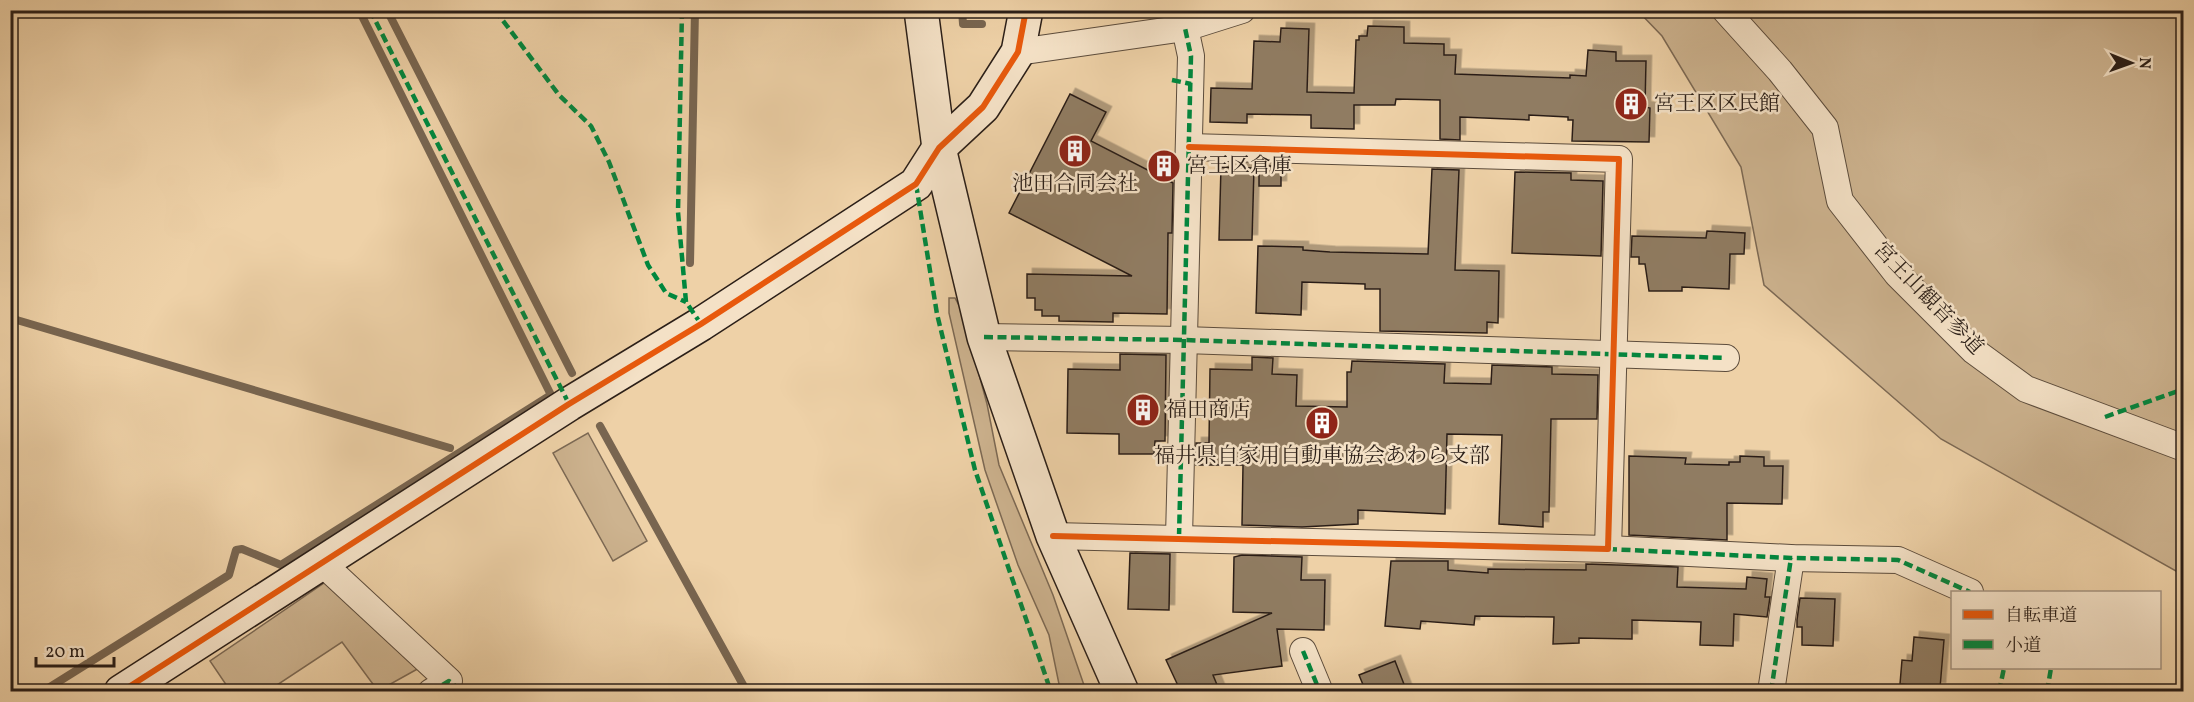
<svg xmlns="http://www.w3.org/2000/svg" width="2194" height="702" font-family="Vollkorn,'Noto Serif JP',serif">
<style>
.green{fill:#cdb38f;stroke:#7c6954;stroke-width:1.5}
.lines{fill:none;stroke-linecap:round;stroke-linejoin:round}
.stream{stroke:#786550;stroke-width:8}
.building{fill:#907c62;stroke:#2b1f18;stroke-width:1.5;filter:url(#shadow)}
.street-casing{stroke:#5c4c3c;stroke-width:28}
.secondary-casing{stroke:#2b1f18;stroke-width:36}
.street{stroke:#f4e1c6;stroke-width:26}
.secondary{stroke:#f4e1c6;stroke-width:33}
.quiet{stroke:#00873e;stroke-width:4.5;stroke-dasharray:9 4.5;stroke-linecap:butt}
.cycleway-casing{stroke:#f4e1c6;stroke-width:10}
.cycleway{stroke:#e8590c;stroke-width:6}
.labels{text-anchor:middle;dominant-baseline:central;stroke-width:5;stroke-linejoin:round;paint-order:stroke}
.poi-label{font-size:21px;fill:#2b1f18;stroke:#f4e1c6;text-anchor:start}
.street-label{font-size:21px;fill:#2b1f18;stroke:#f4e1c6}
</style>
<defs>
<filter id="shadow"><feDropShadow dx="5.5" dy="-5.5" stdDeviation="0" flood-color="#0004"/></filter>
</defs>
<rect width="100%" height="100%" fill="#eed1a7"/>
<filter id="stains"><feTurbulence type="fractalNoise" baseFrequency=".00333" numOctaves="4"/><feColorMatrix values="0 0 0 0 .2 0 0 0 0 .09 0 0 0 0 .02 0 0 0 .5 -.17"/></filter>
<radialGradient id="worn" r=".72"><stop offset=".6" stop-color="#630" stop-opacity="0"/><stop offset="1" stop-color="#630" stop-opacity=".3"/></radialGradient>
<g class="green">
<polygon points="1638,11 2183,11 2183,575 1941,439 1764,285 1741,167 1662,36"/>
<polygon points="949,298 955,298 962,311 987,404 999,465 1053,595 1086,691 1061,691 1060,689 1049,635 1018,565 985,470 949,313"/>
<polygon points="588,433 647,541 613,561 553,453"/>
<polygon points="330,579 421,667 378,691 342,642 268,691 231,692 210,661"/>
</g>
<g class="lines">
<g class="stream">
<polyline points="387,10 572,373"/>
<polyline points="962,10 963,24 982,24"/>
<polyline points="690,263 695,10"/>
<polyline points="10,318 450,448"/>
<polyline points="600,426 747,692"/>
<polyline points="42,692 229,575 236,550 242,549 281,565 551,395 359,10"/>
</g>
</g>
<g class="building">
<polygon points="1368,26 1404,27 1404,43 1444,44 1444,55 1456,55 1455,74 1570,78 1570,75 1586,76 1588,50 1616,52 1616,61 1646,61 1645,107 1650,108 1649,142 1572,141 1573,120 1568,120 1568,117 1529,115 1529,120 1460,117 1460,140 1440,139 1440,100 1396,99 1395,105 1354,105 1354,129 1311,128 1311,115 1247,114 1247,123 1210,122 1211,88 1252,89 1254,41 1280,42 1281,28 1309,29 1307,92 1354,93 1356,40 1359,40 1359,36 1367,36"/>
<polygon points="1070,94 1106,112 1091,141 1173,183 1172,233 1168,233 1167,314 1113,313 1113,322 1059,321 1059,316 1042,316 1042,310 1035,310 1035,298 1027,298 1027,274 1132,276 1009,213"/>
<rect x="1259" y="166" width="22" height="20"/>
<polygon points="1221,167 1254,168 1252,240 1219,240"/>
<polygon points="1432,169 1459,170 1455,270 1499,271 1498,323 1487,322 1487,333 1380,331 1380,289 1365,289 1365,284 1302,282 1301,315 1256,313 1258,246 1303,247 1303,250 1330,252 1428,254"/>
<polygon points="1515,172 1571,173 1571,180 1603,181 1601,256 1512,253"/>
<polygon points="1707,231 1745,233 1744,254 1730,254 1729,289 1682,287 1682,291 1649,291 1645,264 1639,264 1639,257 1631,257 1632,236 1706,238"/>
<polygon points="1120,354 1166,355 1165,441 1155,441 1154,454 1119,454 1119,434 1067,433 1068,369 1120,370"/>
<polygon points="1252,357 1273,358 1272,374 1297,375 1296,406 1347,407 1347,372 1351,372 1352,361 1445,364 1444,383 1491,384 1492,365 1552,367 1552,374 1598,375 1597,419 1551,419 1549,512 1543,512 1543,527 1499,524 1502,435 1447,434 1445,514 1358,510 1358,524 1302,527 1242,525 1243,465 1196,465 1196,443 1209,443 1210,369 1252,370"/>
<polygon points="1629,456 1686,458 1685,464 1729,465 1729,462 1740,462 1740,456 1764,457 1764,466 1783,466 1782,504 1727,503 1727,540 1629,535"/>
<polygon points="1130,553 1170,554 1169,610 1128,609"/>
<polygon points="1242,555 1302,557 1301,580 1325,580 1324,630 1277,629 1282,666 1213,675 1220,692 1181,692 1166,660 1272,613 1233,612 1234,557"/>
<polygon points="1391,561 1448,561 1448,570 1488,573 1488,569 1586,570 1586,564 1678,567 1677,587 1746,589 1747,577 1767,579 1765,597 1770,597 1767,617 1734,614 1733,646 1700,645 1701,622 1632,620 1632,639 1579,638 1579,643 1553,644 1554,617 1475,616 1474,625 1421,621 1420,629 1385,626"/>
<polygon points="1800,598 1835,599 1833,646 1802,645 1802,627 1797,627 1797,620"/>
<polygon points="1914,637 1944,640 1940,688 1900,684 1902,660 1912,661"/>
<polygon points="1395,661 1407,692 1366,692 1359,675"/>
</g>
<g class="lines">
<g class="street-casing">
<g id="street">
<polyline points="1725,10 1780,71 1825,128 1840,201 1897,274 1974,351 2026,389 2184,448"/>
<polyline points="1018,52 1185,28 1242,10"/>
<polyline points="984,337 1184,340 1726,358"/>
<polyline points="1053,536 1608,549 1619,159 1189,147"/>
<polyline points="1179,537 1191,56 1185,28"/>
<polyline points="1608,549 1791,558 1898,560 1970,592"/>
<polyline points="323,564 449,681 431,692"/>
<polyline points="1303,651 1320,692"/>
<polyline points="1771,692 1791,558"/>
</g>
</g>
<g class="secondary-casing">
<g id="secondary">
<polyline points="921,10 939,148 984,337 1053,536 1122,692"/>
<polyline points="121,692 569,404 701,324 916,184 939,148 983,107 1018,52 1026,10"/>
</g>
</g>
<use href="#street" class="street"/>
<use href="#secondary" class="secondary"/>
<g class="quiet">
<polyline points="370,10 569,404"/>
<polyline points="495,10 559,95 591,126 609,162 648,265 666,293 686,302"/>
<polyline points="682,10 678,212 686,302 701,324"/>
<polyline points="1172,80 1191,84"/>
<polyline points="916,184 937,314 975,470 1051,692"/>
<polyline points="984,337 1184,340 1726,358"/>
<polyline points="2105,417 2184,389"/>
<polyline points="1179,537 1191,56 1185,28"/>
<polyline points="1608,549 1791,558 1898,560 1970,592"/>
<polyline points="1303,651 1320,692"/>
<polyline points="431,692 449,681 463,692"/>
<polyline points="1771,692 1791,558"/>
<polyline points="1999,692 2004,668"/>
<polyline points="2047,692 2051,668"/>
</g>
<g class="cycleway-casing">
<g id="cycleway">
<polyline points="1053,536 1608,549 1619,159 1189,147"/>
<polyline points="121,692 569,404 701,324 916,184 939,148 983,107 1018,52 1026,10"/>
</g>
</g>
<use href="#cycleway" class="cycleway"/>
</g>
<defs>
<g id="building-disc" transform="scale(1.725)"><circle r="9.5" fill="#8f2418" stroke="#f4e1c6"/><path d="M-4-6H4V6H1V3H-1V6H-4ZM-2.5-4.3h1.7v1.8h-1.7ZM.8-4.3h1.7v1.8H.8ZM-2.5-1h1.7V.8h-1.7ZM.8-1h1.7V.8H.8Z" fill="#fff"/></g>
</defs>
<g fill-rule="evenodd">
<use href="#building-disc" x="1631" y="104"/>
<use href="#building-disc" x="1075" y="151"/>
<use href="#building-disc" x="1164" y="166"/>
<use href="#building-disc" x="1143" y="410"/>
<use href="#building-disc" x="1322" y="423"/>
</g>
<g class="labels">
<g class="poi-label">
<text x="1654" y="104">宮王区区民館</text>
<text x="1187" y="166">宮王区倉庫</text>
<text x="1075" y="184" text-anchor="middle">池田合同会社</text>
<text x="1166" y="410">福田商店</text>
<text x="1322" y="456" text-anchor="middle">福井県自家用自動車協会あわら支部</text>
</g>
<g class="street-label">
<text transform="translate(1928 299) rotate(46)">宮王山観音参道</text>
</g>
</g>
<rect width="2194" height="702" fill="none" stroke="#eed1a7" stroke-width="36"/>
<rect x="12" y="12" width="2170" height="678" fill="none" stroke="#2b1f18" stroke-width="3"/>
<rect x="18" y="18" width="2158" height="666" fill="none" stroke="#2b1f18" stroke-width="1.5"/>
<rect x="1951" y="591" width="210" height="78" fill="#f4e1c6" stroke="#a49380" stroke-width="1.5"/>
<rect x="1963" y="610" width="30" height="9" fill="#e8590c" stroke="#a49380" stroke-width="1.5"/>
<text x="2005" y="621" font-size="18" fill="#2b1f18">自転車道</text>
<rect x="1963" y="640" width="30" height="9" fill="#00873e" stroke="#a49380" stroke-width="1.5"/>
<text x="2005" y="651" font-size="18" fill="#2b1f18">小道</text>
<g transform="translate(2131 63) rotate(91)" stroke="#f4e1c6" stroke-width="4.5" paint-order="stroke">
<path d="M0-4.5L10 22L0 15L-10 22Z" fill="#2b1f18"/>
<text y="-9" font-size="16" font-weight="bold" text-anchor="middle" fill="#2b1f18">N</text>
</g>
<path d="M36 657v9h78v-9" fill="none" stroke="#2b1f18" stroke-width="3"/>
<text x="45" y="657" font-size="18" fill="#2b1f18" stroke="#f4e1c6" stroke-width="4.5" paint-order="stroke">20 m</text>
<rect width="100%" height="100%" filter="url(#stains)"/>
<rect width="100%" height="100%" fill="url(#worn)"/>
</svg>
